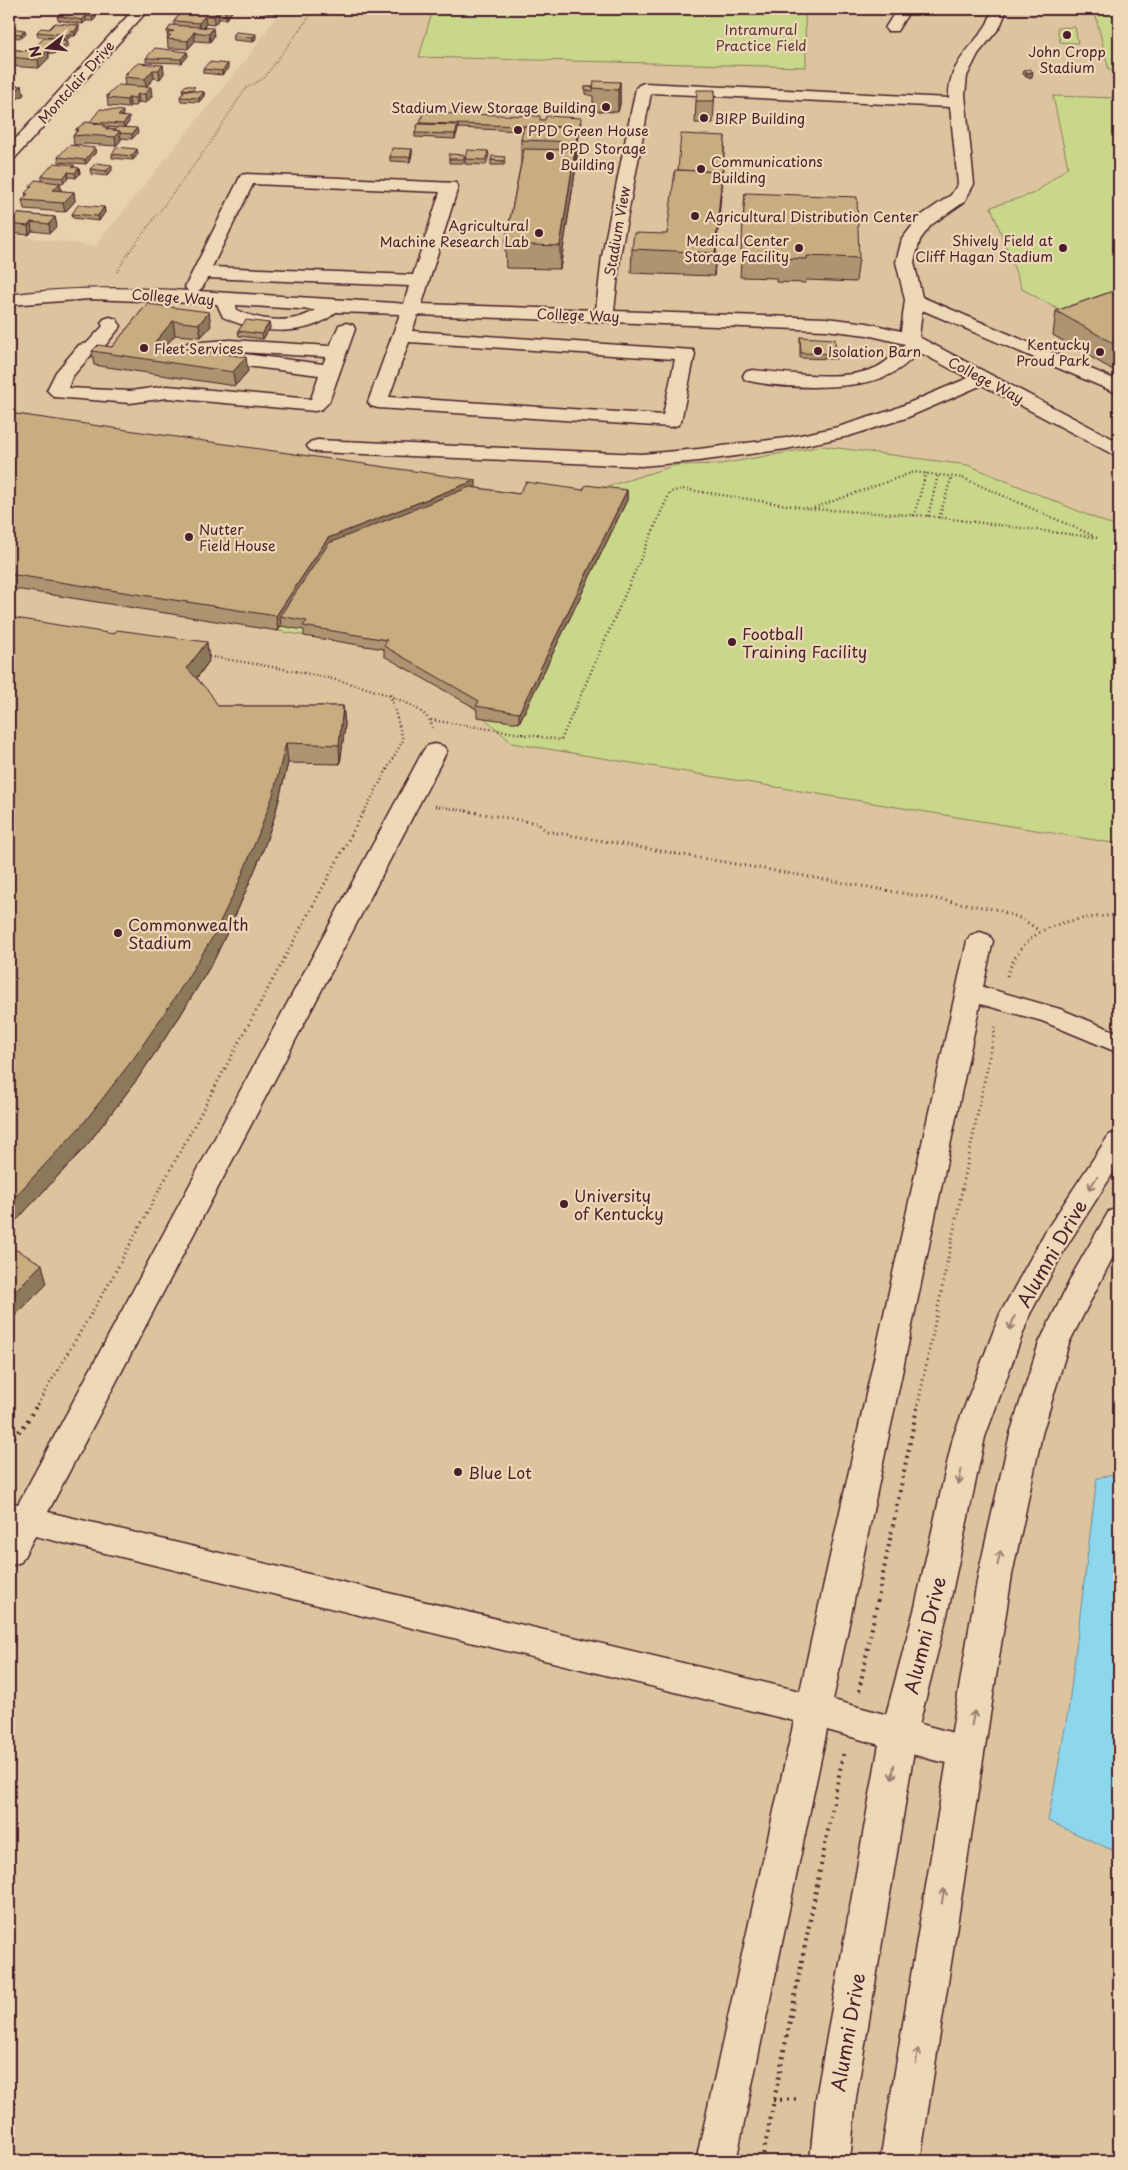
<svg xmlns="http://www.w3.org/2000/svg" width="1128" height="2170" font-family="'Playpen Sans',sans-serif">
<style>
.built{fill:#dbc49e}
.green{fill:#c9d78b;stroke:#8a7b5b}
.water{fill:#8dd7ed;stroke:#728d9f}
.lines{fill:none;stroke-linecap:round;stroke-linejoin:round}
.minor-casing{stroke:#4a1f2b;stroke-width:3}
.major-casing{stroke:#4a1f2b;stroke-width:3}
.path-far3{stroke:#4a1f2b;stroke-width:2;stroke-dasharray:0.5 2.5;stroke-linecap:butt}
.path-far2{stroke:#4a1f2b;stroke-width:2.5;stroke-dasharray:1 3;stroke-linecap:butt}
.path-far1{stroke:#4a1f2b;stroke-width:3;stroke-dasharray:1 4;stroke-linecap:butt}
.path{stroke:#4a1f2b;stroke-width:4;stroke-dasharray:2 5;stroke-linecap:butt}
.minor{fill:#edd8b7;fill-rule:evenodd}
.major{fill:#edd8b7;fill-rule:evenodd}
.wall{fill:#ac956f;stroke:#4a1f2b;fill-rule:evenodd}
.shaded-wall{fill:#8c795a;stroke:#4a1f2b}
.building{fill:#c8ad81;stroke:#4a1f2b}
.oneway{stroke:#9c7c71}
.poi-dot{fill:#4a1f2b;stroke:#edd8b7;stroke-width:2}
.labels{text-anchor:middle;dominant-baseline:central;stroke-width:4.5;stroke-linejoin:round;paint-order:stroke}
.far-park-label{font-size:14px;fill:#5d3b39;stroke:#edd8b7}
.far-poi-label{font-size:14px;fill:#4a1f2b;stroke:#edd8b7;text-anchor:start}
.far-street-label{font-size:14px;fill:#4a1f2b;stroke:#edd8b7}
.poi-label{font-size:16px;fill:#4a1f2b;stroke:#edd8b7;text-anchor:start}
.near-street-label{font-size:19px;fill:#4a1f2b;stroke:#edd8b7}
</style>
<rect width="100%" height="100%" fill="#e8d2ae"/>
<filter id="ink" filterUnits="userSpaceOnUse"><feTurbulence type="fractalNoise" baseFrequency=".02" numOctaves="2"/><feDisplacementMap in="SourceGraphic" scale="10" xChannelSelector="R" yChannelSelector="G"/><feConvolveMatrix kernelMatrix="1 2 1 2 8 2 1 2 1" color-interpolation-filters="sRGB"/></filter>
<g filter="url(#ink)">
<polygon class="built" points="282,9 1119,9 1119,2161 9,2161 9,235 95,246 248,57"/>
<g class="green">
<polygon points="433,9 805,9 806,67 419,57"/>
<polygon points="1094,9 1119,9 1119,70 1109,70"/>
<polygon points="1071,27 1075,27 1078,43 1060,42 1057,28"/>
<polygon points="1053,96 1119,98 1119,368 1113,370 1053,335 1084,324 1022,289 991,207 1035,193 1068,167"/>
<polygon points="823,446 968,465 1119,528 1119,844 512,743 414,654 278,631 330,553 549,505 676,465 721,464"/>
</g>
<polygon class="water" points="1119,1474 1119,1853 1048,1821 1068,1712 1097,1478"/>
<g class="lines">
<g class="minor-casing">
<g id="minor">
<polygon points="134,9 149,9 15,158 9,160 9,146"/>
<polygon points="897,9 911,9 897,31 887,31 885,28"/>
<path d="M 993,9 L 1007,9 L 1000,27 L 978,54 L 967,76 L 965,95 L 974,184 L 964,202 L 931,225 L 920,240 L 914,262 L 922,297 L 1119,381 L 1119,394 L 922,310 L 919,337 L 1119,442 L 1119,456 L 1112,454 L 982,385 L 906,418 L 849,436 L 786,449 L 699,461 L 641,466 L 317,452 L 310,450 L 307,446 L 310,442 L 317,440 L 641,454 L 699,449 L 786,438 L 838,427 L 892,410 L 968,378 L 919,352 C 910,361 900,370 889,375 C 856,391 781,389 745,380 L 743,376 L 745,372 L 752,370 C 787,373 842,382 875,368 C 886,363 896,353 905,344 L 867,335 L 826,330 L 418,315 L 412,331 L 693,350 L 695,354 L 681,421 L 678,425 L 671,427 L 378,408 L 371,406 L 368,402 L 400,314 L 336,312 C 307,339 256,333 223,317 L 217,304 L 90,299 L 9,305 L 9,295 C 68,287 128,287 188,291 L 185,287 L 241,175 L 247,174 L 456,183 L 458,187 L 422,304 L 596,310 L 602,256 L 636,88 L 639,85 L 644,83 L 949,98 C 948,65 969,51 985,27 C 989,22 990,15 993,9 ZM 651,93 L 950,107 L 958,184 L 951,195 L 919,217 L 902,239 L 896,262 L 905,300 L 901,331 L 867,323 L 826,318 L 614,311 L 620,256 ZM 253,184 L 440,192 L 413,275 L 212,267 ZM 207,278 L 409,286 L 404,304 L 395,303 L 198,291 L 203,287 ZM 236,305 L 315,310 C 292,325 260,321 237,310 ZM 409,342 L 675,359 L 663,415 L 389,397 Z"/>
<path d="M 110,317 L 116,319 L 121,326 L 100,352 L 92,354 L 72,377 L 68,388 L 130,391 L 167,386 L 311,399 L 319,375 L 197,360 L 183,356 L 181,352 L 187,343 L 230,340 L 330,346 L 339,325 L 346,323 L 353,325 L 355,329 L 329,402 L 322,409 L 315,411 L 167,398 L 130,403 L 54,397 L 47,390 L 56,372 L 79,345 L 87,343 L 103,326 L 101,323 L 104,319 ZM 221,351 L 326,357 L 323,364 Z"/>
<polygon points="435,744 443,746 447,751 48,1512 800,1691 967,941 971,935 980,932 989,935 993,941 983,987 1060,1009 1119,1033 1119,1053 1042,1021 980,1004 833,1700 979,1740 984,1751 979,1762 966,1767 933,1760 827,1730 736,2161 696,2161 794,1721 35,1536 21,1562 9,1566 9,1502 18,1504 423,751 427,746"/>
</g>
</g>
<g class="major-casing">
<g id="major">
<polygon points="1119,1132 1119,1164 1066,1247 1030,1314 985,1437 949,1607 917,1733 856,2098 850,2161 810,2161 816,2098 881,1733 915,1607 953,1437 1000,1314 1045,1232 1109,1135"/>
<polygon points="1119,1208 1119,1245 1069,1343 1042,1434 1012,1575 920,2161 880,2161 978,1575 1010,1434 1039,1343 1075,1270 1109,1211"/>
</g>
</g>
<polyline class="path-far3" points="117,272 127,255 208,146 246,88 264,78 315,9"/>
<g class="path-far2">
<polyline points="814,508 914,472 963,478 1094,536"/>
<polyline points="914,516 926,473"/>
<polyline points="928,516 938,475"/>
<polyline points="939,518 952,476"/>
<path d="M 205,656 C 241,662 430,687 432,728"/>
<polyline points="431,720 561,740 670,492 683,489 812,509 928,516 1099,538"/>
<polyline points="435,806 474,812"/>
<polyline points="364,812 403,740 390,694"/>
</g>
<g class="path-far1">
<polyline points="466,811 537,823 546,831 999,910 1022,919 1040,931"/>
<path d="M 1007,976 C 1025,922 1069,919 1119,915"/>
<polyline points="37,1405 107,1287 364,811"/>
<polyline points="918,1405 996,1024"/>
</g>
<g class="path">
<polyline points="9,1442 25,1425 38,1403"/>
<polyline points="859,1691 918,1403"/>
<polyline points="773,2100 800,2099"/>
<polyline points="762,2161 844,1750"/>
</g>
<use href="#minor" class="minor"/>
<use href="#major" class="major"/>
</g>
<g class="wall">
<polygon points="78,9 99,9 96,12 92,12 92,13 95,14 96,18 93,21 86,21 83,24 58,20 57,16 78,10"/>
<polygon points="185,9 231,9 232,12 226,19 219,19 214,25 206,24 204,27 214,36 210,42 195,41 188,49 168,48 167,31 174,25 174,21"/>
<polygon points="265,9 280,9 280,10 277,14 265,13"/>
<polygon points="9,28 26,34 21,38 9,37"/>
<polygon points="49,29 79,29 75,36 71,36 68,39 64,39 64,41 68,45 62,52 56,51 54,54 49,53 49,58 39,68 9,66 9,49 26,51 34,48 57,38 38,37 37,32"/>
<polygon points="236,32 256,38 253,42 234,40 233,36"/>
<polygon points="187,52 188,56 182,63 146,62 146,58"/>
<polygon points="163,65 164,73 160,79 154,78 146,87 152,96 146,103 139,102 136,106 130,106 128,108 108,106 107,95 125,85 124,77 126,75 126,73"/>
<polygon points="228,68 222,75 203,73 203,69"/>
<polygon points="1024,70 1032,77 1026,77 1023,74"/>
<polygon points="620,82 620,104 618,112 593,111 593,96 585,94 585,87 593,87"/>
<polygon points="186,85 195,91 204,92 204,96 199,102 181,101 180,97 183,93 182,89"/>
<polygon points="715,90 713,123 695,123 696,101"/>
<path d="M 123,115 L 122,117 L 129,122 L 125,127 L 138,133 L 132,139 L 121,138 L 121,140 L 116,146 L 87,144 L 74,145 L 73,136 L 76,132 L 76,129 L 90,122 ZM 108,127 L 117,128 L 115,130 L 108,129 Z"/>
<polygon points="540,120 581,122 578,143 576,165 575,165 575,173 560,269 506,268 505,244 521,163 521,140 523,131 458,128 455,139 415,137 415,133 420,123"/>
<polygon points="725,136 722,191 721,191 714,276 631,273 632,249 667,234 678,170"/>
<polygon points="95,148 96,152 86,164 59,162 58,157"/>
<polygon points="412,149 412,153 410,162 390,161 390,157"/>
<polygon points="488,151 489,155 486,165 465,164 465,159"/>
<polygon points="112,154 138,154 133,160 112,158"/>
<polygon points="464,155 464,163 449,163 449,159"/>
<polygon points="491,160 505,161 504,165 491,165"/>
<polygon points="74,165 75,168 79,168 80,173 76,178 69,177 64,183 60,183 61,191 74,192 75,201 65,212 24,209 22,200 26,197 25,193 30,188 30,186 42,181 42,176"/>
<polygon points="90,169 112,170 107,176 91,174"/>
<polygon points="745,193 859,258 856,282 806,280 805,283 776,282 776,278 740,277"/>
<polygon points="104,207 105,212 99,221 73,218 72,214"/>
<polygon points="9,213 55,217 57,226 50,233 32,231 29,235 9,233"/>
<polygon points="1119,289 1119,368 1113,370 1053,335 1056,311"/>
<polygon points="147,304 211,326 201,337 175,335 165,346 248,371 235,386 94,365 92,351 112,347"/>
<polygon points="269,323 270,328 263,339 239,336 238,331"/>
<polygon points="800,337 836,354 836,359 800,358"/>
<polygon points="9,413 476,488 519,494 583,490 627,490 627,500 519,723 477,717 477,709 384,656 384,649 304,636 304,630 281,626 278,631 9,588"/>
<polygon points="1117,532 1119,532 1119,549 1113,548"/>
<polygon points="9,617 209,661 197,678 218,706 343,706 345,725 340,764 288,763 275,815 262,853 239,907 214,960 180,1016 138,1078 87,1145 12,1225 9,1224"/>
</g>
<g class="shaded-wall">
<polygon points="227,9 231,9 232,12 226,19 225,11"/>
<polygon points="278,9 280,9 280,10 277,14 277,10"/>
<polygon points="219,10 219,19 214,25 214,16"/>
<polygon points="95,14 96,18 93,21 92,17"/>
<polygon points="86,16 86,21 83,24 82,20"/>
<polygon points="205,16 206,24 200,31 199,23"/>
<polygon points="79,25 79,29 75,36 74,32"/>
<polygon points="213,28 214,36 210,42 209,34"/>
<polygon points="25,30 26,34 21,38 21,34"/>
<polygon points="71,31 71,36 68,39 67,35"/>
<polygon points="194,32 195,41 188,49 188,41"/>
<polygon points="256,34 256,38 253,42 253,37"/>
<polygon points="68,41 68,45 62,52 61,48"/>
<polygon points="56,47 56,51 54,54 53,49"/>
<polygon points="48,50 49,58 39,68 38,60"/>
<polygon points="187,52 188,56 182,63 181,59"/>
<polygon points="228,64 228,68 222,75 222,71"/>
<polygon points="163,65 164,73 160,79 159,70"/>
<polygon points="153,70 154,78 146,87 145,79"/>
<polygon points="1033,72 1032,77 1026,77 1026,73"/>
<polygon points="620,82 620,104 618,112 618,90"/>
<polygon points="22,86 24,95 14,101 15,103 9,111 9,100 10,94"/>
<polygon points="151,87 152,96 146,103 145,94"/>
<polygon points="204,92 204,96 199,102 199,98"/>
<polygon points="138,94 139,102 136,106 135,98"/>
<polygon points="129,97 130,106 128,108 127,100"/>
<polygon points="123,111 123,115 119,121 118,116"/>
<polygon points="129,117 129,122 124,128 123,124"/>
<polygon points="458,125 458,130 455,139 455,134"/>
<polygon points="137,128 138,133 132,139 132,134"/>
<polygon points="578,128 578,150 576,165 576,142"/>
<polygon points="120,131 121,140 116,146 115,137"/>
<polygon points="95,148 96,152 86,164 85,160"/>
<polygon points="137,149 138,154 133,160 132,156"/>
<polygon points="412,149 412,153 410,162 410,157"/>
<polygon points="575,150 575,173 560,269 560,246"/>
<polygon points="112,165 112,170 107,176 106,171"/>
<polygon points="79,168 80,173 76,178 75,173"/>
<polygon points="68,172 69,177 64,183 63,178"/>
<polygon points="722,172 721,195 714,276 715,253"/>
<polygon points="60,183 61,192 53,190"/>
<polygon points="74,192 75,201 65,212 63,203"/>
<polygon points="104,207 105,212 99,221 98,216"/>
<polygon points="55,217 57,226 50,233 49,224"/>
<polygon points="31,222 32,231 29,235 28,226"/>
<polygon points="209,312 211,326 201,337 199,324"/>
<polygon points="173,321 175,335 155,358 153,344"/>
<polygon points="269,323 270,328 263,339 262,334"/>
<polygon points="1119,345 1119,368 1113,370 1118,346"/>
<polygon points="246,357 248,371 235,386 233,372"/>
<polygon points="476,480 476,494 280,616 281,626 278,631 276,616 328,538"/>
<polygon points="627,490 627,500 519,723 519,713"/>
<polygon points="207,642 209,661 190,687 187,668"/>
<polygon points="343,706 345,725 340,764 339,745"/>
<polygon points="286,743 288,763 275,815 262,853 239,907 214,960 180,1016 138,1078 87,1145 12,1225 9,1213 9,1203"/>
<polygon points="42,1264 47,1284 9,1322 9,1297"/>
</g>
<g class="building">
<polygon points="65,9 92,11 90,13 95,14 92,17 86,16 82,20 57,16"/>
<polygon points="185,9 227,9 225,11 219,10 214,16 205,16 199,23 174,21"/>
<polygon points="55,23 79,25 74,32 71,31 67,35 37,32 41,28 49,29"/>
<polygon points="171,25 213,28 209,34 194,32 188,41 167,39 171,35 167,35 170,32 174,31 167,31"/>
<polygon points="9,28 25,30 21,34 9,33"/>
<polygon points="236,32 256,34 253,37 233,36"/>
<polygon points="44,38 64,38 61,40 68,41 61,48 56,47 53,49 34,48"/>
<polygon points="29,48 48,50 38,60 9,57 9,49 26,51"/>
<polygon points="155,48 187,52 181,59 146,58"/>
<polygon points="209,62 228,64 222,71 203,69"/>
<polygon points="138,63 163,65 159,70 153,70 145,79 124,77 128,73 126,73"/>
<polygon points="1030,69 1033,72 1026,73 1024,70"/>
<polygon points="594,81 620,82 618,90 593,88"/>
<polygon points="9,85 22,86 10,94 13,95 9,100"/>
<polygon points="118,85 151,87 145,94 138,94 135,98 129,97 127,100 107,98 109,95 107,95"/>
<polygon points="186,85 195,87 191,90 182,89"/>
<polygon points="585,87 593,87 593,91 585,90"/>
<polygon points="185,90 204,92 199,98 180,97"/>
<polygon points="697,90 715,90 714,101 696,101"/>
<polygon points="100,109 123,111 118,116 129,117 123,124 90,122"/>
<polygon points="423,113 540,116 540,120 545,120 546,116 581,118 578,139 578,128 544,126 545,124 539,124 539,126 524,126 420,123"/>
<polygon points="86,122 105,125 104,127 108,127 106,129 120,131 115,137 85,135 73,136 79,129 76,129"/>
<polygon points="418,124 458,125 455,134 415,133"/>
<polygon points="524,126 578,128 576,142 521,140"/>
<polygon points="118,127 137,128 132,134 120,133 120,131 115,130"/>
<polygon points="681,134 725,136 722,178 721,178 722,172 678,170"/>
<polygon points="69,145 95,148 85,160 58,157"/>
<polygon points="117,147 137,149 132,156 112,154"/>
<polygon points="392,148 412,149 410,157 390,157"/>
<polygon points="524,149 575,150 560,246 505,244"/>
<polygon points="467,150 488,151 486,160 465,159"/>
<polygon points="449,154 464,155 464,159 449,159"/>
<polygon points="492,156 505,157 504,161 491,160"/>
<polygon points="54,163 74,165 72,167 79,168 75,173 68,172 63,178 42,176"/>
<polygon points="96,163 112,165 106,171 90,169"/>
<polygon points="675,170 722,172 715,253 632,249 634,233 667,234"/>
<polygon points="35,180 60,183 53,190 74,192 63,203 22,200 28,194 25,193 32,186 30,186"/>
<polygon points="745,193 857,197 859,258 807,256 807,259 778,258 778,255 741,253"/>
<polygon points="78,205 104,207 98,216 72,214"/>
<polygon points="9,213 55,217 49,224 31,222 28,226 9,224"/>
<polygon points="1119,289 1119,345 1118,346 1056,311"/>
<polygon points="147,304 209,312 199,324 173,321 153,344 246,357 233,372 92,351 98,345 112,347"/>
<polygon points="246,320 269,323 262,334 238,331"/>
<polygon points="800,337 835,339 836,354 801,353"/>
<polygon points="9,413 476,480 328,538 276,616 9,574"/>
<polygon points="526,482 583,490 586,485 627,490 519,713 476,706 479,701 384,646 387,640 303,626 307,621 280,616 329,543 470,487 519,494"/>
<polygon points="1117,532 1119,532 1119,544 1114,543"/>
<polygon points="9,617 114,634 117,630 207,642 187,668 210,693 218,706 343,706 339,745 286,743 273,795 259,833 237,887 211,940 176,996 134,1058 82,1125 9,1203"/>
<polygon points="9,1246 42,1264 9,1297"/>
</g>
<defs><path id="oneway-shaft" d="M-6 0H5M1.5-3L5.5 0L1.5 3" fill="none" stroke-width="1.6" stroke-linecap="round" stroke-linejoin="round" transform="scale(1.25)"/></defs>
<g class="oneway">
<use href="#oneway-shaft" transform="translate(1093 1183) rotate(123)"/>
<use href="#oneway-shaft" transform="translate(1012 1323) rotate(111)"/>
<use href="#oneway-shaft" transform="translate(960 1477) rotate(102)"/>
<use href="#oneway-shaft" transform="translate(999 1558) rotate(-78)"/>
<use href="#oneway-shaft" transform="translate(973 1718) rotate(-79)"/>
<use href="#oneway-shaft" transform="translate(893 1772) rotate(100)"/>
<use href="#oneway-shaft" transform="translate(943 1896) rotate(-81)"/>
<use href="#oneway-shaft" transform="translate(917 2056) rotate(-81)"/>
</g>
</g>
<g class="poi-dot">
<circle cx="1067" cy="35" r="5"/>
<circle cx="606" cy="107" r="5"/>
<circle cx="704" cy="118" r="5"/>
<circle cx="518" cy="130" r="5"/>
<circle cx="550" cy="156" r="5"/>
<circle cx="701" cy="169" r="5"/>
<circle cx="695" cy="216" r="5"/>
<circle cx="539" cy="233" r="5"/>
<circle cx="799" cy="248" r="5"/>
<circle cx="1063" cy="248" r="5"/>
<circle cx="144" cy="348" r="5"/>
<circle cx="818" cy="351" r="5"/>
<circle cx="1100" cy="352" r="5"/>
<circle cx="189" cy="537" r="5"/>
<circle cx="732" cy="642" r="5"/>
<circle cx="118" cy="933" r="5"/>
<circle cx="564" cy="1204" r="5"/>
<circle cx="458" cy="1472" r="5"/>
</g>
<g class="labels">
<g class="far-park-label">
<text x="761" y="29">Intramural<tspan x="761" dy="16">Practice Field</tspan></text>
</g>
<g class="far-poi-label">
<text x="1067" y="51" text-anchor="middle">John Cropp<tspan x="1067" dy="16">Stadium</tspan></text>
<text x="596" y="107" text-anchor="end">Stadium View Storage Building</text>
<text x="714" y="118">BIRP Building</text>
<text x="528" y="130">PPD Green House</text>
<text x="560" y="148">PPD Storage<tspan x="560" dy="16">Building</tspan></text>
<text x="711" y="161">Communications<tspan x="711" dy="16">Building</tspan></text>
<text x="705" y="216">Agricultural Distribution Center</text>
<text x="529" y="225" text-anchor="end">Agricultural<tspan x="529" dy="16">Machine Research Lab</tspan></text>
<text x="789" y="240" text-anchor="end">Medical Center<tspan x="789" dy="16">Storage Facility</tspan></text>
<text x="1053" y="240" text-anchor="end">Shively Field at<tspan x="1053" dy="16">Cliff Hagan Stadium</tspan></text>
<text x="1090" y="344" text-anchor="end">Kentucky<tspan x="1090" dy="16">Proud Park</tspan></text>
<text x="154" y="348">Fleet Services</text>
<text x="828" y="351">Isolation Barn</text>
<text x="199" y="529">Nutter<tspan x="199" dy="16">Field House</tspan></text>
</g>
<g class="far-street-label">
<text transform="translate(76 82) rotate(-48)">Montclair Drive</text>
<text transform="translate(617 231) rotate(-80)">Stadium View</text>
<text transform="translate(173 297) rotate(4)">College Way</text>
<text transform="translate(578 315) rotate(2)">College Way</text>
<text transform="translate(986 380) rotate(28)">College Way</text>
</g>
<g class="poi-label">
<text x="742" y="633">Football<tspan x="742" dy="18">Training Facility</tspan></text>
<text x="128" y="924">Commonwealth<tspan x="128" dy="18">Stadium</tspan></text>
<text x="574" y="1195">University<tspan x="574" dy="18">of Kentucky</tspan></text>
<text x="468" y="1472">Blue Lot</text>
</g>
<g class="near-street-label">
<text transform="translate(1051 1253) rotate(-60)">Alumni Drive</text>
<text transform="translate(924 1635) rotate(-76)">Alumni Drive</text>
<text transform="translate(847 2032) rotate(-80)">Alumni Drive</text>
</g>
</g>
<rect width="1128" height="2170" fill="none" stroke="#edd8b7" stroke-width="30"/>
<rect x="15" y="15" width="1098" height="2140" fill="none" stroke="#4a1f2b" stroke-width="2" filter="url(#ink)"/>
<g transform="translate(48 48) rotate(254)" stroke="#edd8b7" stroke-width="4" paint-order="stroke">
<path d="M0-4L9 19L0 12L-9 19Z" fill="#4a1f2b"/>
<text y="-8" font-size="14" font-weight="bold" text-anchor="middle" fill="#4a1f2b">N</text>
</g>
</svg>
